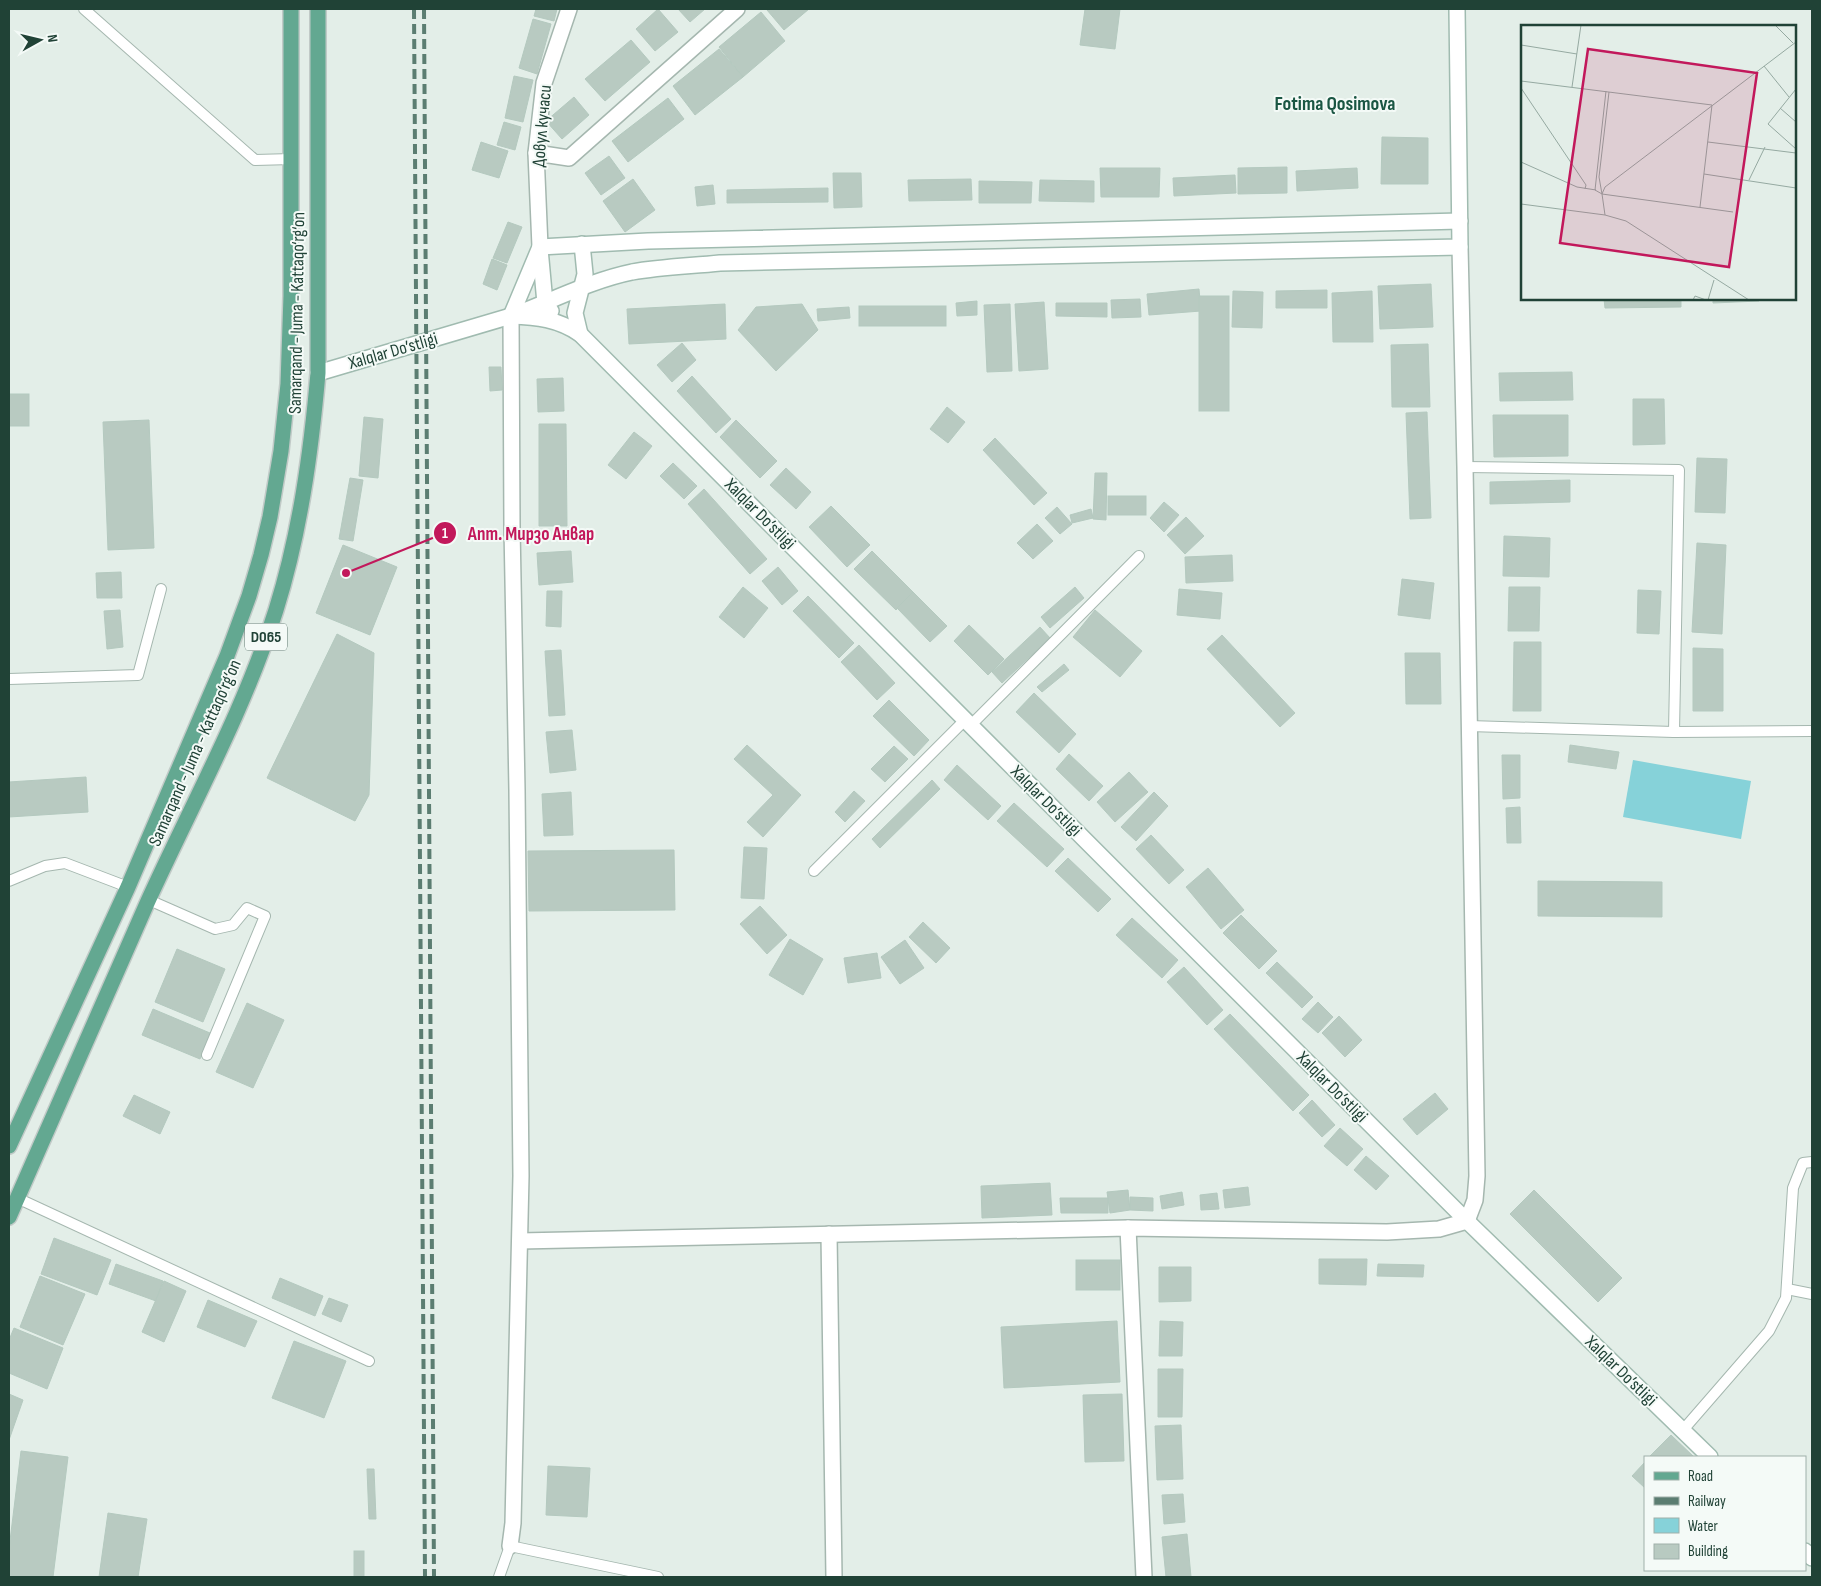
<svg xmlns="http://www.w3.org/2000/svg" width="1821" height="1586" font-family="'Sofia Sans Condensed',sans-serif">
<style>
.water{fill:#86d2d9}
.building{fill:#b8cac1;stroke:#b4c9bf}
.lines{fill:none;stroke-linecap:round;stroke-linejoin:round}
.lane-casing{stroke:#a5b7af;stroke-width:12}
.street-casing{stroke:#a5b7af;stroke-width:18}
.secondary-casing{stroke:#a0bbb0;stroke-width:18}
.primary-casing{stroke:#c1cac7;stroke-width:18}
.lane{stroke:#fff;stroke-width:10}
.street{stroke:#fff;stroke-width:15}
.secondary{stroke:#fff;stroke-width:15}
.primary{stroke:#63a891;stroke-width:15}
.rail{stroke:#5b7d71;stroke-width:4;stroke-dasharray:10 5;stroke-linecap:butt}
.labels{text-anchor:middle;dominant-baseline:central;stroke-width:4;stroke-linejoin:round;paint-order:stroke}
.shield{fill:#f4faf7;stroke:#607970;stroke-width:1}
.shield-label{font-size:16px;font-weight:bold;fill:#204236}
.street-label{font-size:18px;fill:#204236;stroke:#f4faf7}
.quarter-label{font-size:20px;font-weight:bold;fill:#1a5643;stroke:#f4faf7}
.inset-road{fill:none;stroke:#95a9a1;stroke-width:1}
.view{fill:#c2185b;fill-opacity:0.15;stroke:#c2185b;stroke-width:2.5}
.inset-edge{fill:none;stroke:#204236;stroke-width:2.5}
.leader{fill:none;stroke:#c2185b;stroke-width:2}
.callout-dot{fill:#c2185b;stroke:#f4faf7;stroke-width:2}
.mark-label{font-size:15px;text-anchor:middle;font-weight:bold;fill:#fff}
.callout-label{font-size:19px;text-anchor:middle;font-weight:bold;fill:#c2185b;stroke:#f4faf7;stroke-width:4;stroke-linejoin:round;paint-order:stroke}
</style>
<rect width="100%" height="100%" fill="#e3eee8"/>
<polygon class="water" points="1633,760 1751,781 1741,839 1623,817"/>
<g class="building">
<polygon points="536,9 557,9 554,21 534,16"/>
<polygon points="658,9 678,32 655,51 636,29"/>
<polygon points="678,9 705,9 690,22"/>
<polygon points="769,9 809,9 784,30 767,10"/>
<polygon points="1085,9 1120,9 1115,49 1080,45"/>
<polygon points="761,12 785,41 743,77 719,47"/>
<polygon points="533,19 551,24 537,74 519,68"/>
<polygon points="631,40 650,62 605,101 585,79"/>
<polygon points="719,49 743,77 695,115 673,86"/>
<polygon points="514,76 533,80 523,122 505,118"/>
<polygon points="574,97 589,115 562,139 546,121"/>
<polygon points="668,98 684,119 628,162 612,141"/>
<polygon points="504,122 521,127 515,150 497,145"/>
<polygon points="1382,137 1428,138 1428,184 1381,184"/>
<polygon points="481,142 508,151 499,178 472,170"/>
<polygon points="609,156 625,178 601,195 585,173"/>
<polygon points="1287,167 1287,193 1238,194 1238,168"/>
<polygon points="1100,168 1160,168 1159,197 1101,197"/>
<polygon points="1357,168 1358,188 1297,191 1296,171"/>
<polygon points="833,173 861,173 862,207 834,208"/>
<polygon points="1235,175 1236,193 1174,196 1173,178"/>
<polygon points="633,179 655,210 625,232 603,201"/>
<polygon points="971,179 972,200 909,201 908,180"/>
<polygon points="1040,180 1094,181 1094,202 1039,201"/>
<polygon points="979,181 1032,182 1031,203 979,203"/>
<polygon points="713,185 715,204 697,206 695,187"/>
<polygon points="828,188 828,202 727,203 727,190"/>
<polygon points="508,222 522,227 507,263 493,258"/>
<polygon points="492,259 507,265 497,290 483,284"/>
<polygon points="1431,284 1433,327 1380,329 1378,286"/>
<polygon points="1199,289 1201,311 1149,315 1147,294"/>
<polygon points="1327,290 1327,308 1276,308 1276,291"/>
<polygon points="1233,291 1263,292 1262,328 1232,327"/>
<polygon points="1372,291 1373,342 1333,342 1332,293"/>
<rect x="1199" y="296" width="30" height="115"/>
<polygon points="1140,299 1141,317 1112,318 1111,300"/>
<polygon points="1604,299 1681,299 1681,307 1605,308"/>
<polygon points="1713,299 1759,299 1759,301 1713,303"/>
<polygon points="977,301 977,315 957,316 956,303"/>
<polygon points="1044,302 1048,369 1019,371 1015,304"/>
<polygon points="1056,303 1107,303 1107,317 1056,316"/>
<polygon points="725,304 726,339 629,344 627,309"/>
<polygon points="802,304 818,330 776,371 738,330 756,307"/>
<polygon points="1010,304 1012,371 987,372 984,305"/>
<rect x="859" y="306" width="87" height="20"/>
<polygon points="849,307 850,318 818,321 817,309"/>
<polygon points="682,343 696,360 672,382 657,365"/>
<polygon points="1428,344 1430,407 1392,407 1391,345"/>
<polygon points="489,367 501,367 502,390 490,391"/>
<polygon points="1572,372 1573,400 1500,401 1499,373"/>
<polygon points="692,376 731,419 716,433 677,391"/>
<polygon points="563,378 564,411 538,412 537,379"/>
<rect x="9" y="394" width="20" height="32"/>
<polygon points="1633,399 1664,399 1665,444 1633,445"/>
<polygon points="947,407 965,422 948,443 930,429"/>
<polygon points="1427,412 1431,518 1410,519 1406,413"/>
<polygon points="1493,415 1568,415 1568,456 1494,457"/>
<polygon points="364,417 383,419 378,478 359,476"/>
<polygon points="149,420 154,548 108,550 103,422"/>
<polygon points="736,420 777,461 760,478 720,437"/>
<polygon points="539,424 566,424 567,526 539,526"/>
<polygon points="634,432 652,446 626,479 608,465"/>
<polygon points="995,438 1047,493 1034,505 983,450"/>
<polygon points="1697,458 1727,459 1725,513 1695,512"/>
<polygon points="673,463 697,486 684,499 660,476"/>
<polygon points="786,468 811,492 796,509 770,485"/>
<polygon points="1095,473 1107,473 1106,520 1093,519"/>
<polygon points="350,478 363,480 353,541 339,539"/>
<polygon points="1570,480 1570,502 1490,504 1490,482"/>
<polygon points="704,489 767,559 750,574 688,504"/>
<rect x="1108" y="496" width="38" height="19"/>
<polygon points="1164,502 1179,515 1164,532 1150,518"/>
<polygon points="831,506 870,545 847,567 809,527"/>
<polygon points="1057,507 1072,524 1060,534 1045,518"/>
<polygon points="1091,509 1093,518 1072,523 1070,515"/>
<polygon points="1186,517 1204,536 1185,554 1167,535"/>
<polygon points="1037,524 1053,541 1033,559 1017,543"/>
<polygon points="1504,536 1550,538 1549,577 1503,576"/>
<polygon points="1697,543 1726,545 1722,634 1692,632"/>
<polygon points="343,545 397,567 370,635 316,613"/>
<polygon points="571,551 573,582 539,585 537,553"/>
<polygon points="872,551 913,592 896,610 854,569"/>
<polygon points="1232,555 1233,581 1186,583 1185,557"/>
<polygon points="778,567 798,591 782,605 762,581"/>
<polygon points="121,572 122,598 97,598 96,573"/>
<polygon points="1402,579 1434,583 1430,619 1398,615"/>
<polygon points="743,587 768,608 744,638 719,617"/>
<polygon points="1075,587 1084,598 1050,628 1041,617"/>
<polygon points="1509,587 1540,587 1539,631 1508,631"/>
<polygon points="1179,589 1222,593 1220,619 1177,615"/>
<polygon points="1638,590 1661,591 1659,634 1637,633"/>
<polygon points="547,591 562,591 561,627 546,626"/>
<polygon points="913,592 947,626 930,642 897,608"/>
<polygon points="808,596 854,643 839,658 793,611"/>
<polygon points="120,610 123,647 107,649 104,611"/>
<polygon points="1095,610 1142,651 1120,677 1073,637"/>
<polygon points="969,625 1004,659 988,675 954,641"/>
<polygon points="1040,627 1050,638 1002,683 992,672"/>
<polygon points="337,634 374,653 369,795 355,821 267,778"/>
<polygon points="1222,635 1295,713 1280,727 1207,649"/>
<polygon points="1514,642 1541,642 1541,711 1513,711"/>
<polygon points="859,645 895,683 877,700 841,662"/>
<polygon points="1693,648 1723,649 1723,711 1693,711"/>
<polygon points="561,650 565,715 549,716 545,651"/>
<polygon points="1405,653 1440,653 1441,704 1406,704"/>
<polygon points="1064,664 1069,670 1042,692 1037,687"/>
<polygon points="1034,693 1076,734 1059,753 1016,712"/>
<polygon points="889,700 929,740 914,756 873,716"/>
<polygon points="572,730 576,770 550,773 546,732"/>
<polygon points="747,745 801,795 763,837 747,822 773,795 734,759"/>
<polygon points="1570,745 1619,752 1616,769 1568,762"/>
<polygon points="894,746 908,759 885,782 871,769"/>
<polygon points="1069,754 1103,786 1089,801 1056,769"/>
<polygon points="1502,755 1520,755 1520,798 1503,799"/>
<polygon points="957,765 1001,806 988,820 944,780"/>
<polygon points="1129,772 1148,792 1115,822 1097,802"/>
<polygon points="86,777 88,812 9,817 9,782"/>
<polygon points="932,780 940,789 880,848 872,839"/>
<polygon points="854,791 865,801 845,822 835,812"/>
<polygon points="571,792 573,835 544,836 542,794"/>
<polygon points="1154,792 1168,806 1136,841 1121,827"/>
<polygon points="1014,803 1064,849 1047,867 997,821"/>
<polygon points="1520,807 1521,843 1507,843 1506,808"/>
<polygon points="1151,835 1184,870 1169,884 1136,849"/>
<polygon points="744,847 767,848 764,899 741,898"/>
<polygon points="674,850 675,910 529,911 528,851"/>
<polygon points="1068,858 1111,899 1098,912 1055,871"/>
<polygon points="1208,868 1244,910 1221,929 1186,887"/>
<polygon points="1538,881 1662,882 1662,917 1538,916"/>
<polygon points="760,906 787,935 767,954 740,924"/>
<polygon points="1241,915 1277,951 1259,969 1223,933"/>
<polygon points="1132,918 1178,960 1162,978 1116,935"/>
<polygon points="923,922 950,948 936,963 909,937"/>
<polygon points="790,939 823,959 803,995 769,975"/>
<polygon points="905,940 924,968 900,984 881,957"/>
<polygon points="177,949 225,969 203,1022 155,1002"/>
<polygon points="877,953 881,978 848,983 844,958"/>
<polygon points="1277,962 1313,997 1302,1008 1266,973"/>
<polygon points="1184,967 1223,1010 1207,1025 1167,982"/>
<polygon points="1318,1002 1333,1017 1318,1033 1302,1019"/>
<polygon points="247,1003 284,1020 253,1088 216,1072"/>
<polygon points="153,1009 210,1033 200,1059 142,1035"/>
<polygon points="1230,1014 1309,1095 1293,1111 1214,1029"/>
<polygon points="1339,1016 1362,1040 1345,1057 1322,1033"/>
<polygon points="1435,1093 1448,1109 1417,1135 1403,1119"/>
<polygon points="134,1095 170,1112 160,1134 123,1116"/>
<polygon points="1312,1100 1335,1125 1322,1137 1299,1113"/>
<polygon points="1340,1128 1363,1149 1347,1166 1324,1146"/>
<polygon points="1366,1156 1389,1176 1376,1190 1354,1170"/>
<polygon points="1050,1183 1052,1215 982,1218 981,1186"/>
<polygon points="1248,1187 1250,1205 1225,1208 1223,1190"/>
<polygon points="1128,1190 1130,1210 1110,1213 1107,1192"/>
<polygon points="1534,1190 1622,1278 1598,1302 1510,1214"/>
<polygon points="1182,1192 1184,1205 1162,1209 1160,1196"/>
<polygon points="1217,1193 1219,1209 1201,1210 1200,1195"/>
<polygon points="1130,1197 1153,1198 1153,1211 1130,1210"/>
<polygon points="1060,1198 1108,1198 1108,1213 1061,1213"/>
<polygon points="54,1238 111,1260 97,1295 41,1274"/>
<polygon points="1319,1259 1367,1259 1366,1285 1319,1284"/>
<rect x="1076" y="1260" width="44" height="30"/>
<polygon points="116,1264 163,1281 156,1301 109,1284"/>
<polygon points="1378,1264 1424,1265 1423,1277 1377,1276"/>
<polygon points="1159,1267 1191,1267 1191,1301 1159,1302"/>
<polygon points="40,1276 85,1294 63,1345 20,1327"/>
<polygon points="280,1278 323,1296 315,1316 272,1298"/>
<polygon points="164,1281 186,1291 164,1342 142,1332"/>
<polygon points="329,1298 348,1305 341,1322 322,1314"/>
<polygon points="208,1300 257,1321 245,1347 197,1327"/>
<polygon points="1117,1321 1120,1382 1004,1388 1001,1327"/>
<polygon points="1160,1321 1183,1322 1182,1356 1159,1356"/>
<polygon points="14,1328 63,1348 47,1389 9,1373 9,1340"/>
<polygon points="294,1341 346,1361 324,1418 272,1398"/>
<polygon points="1158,1369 1183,1369 1182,1417 1158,1417"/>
<polygon points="9,1394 23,1400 9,1440"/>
<polygon points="1122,1394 1124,1461 1085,1462 1083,1395"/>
<polygon points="1181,1425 1183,1479 1157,1480 1155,1426"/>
<polygon points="1671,1435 1694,1457 1649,1457"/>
<polygon points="21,1451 68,1457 53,1577 9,1577 9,1549"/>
<polygon points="1645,1462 1645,1488 1632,1476"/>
<polygon points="548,1466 590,1468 587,1517 546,1515"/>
<polygon points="367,1469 374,1469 376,1519 369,1519"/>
<polygon points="1183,1494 1185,1522 1164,1524 1162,1495"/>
<polygon points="108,1513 147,1519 138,1577 99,1577"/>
<polygon points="1187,1534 1191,1577 1166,1577 1162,1537"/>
<rect x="354" y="1551" width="10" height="26"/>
</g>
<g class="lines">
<g class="lane-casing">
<g id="lane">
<polyline points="84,9 255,160 292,159"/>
<polyline points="1465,467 1679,470 1674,732"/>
<polyline points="9,679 138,675 161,589"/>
<polyline points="971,725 1139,556"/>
<polyline points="1469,726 1674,732 1812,731"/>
<polyline points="814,871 965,720"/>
<polyline points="9,881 45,866 65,863 128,887"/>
<polyline points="149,900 215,929 233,925 247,908 265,916 207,1055"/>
<polyline points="17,1198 369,1361"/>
<polyline points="1787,1289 1812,1294"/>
<polyline points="1683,1430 1769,1331 1786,1298 1793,1188 1803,1163 1812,1162"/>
<polyline points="499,1577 510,1546 658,1577"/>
</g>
</g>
<g class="street-casing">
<g id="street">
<polyline points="536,153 569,158 737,9"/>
<polyline points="540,247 536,153 544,83 569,9"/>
<polyline points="1128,1228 1144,1577"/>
<polyline points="829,1234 834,1577"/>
<polyline points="520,1241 1128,1228 1387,1232 1439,1229 1467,1221 1475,1200 1477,1176 1465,467 1460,247"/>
<polyline points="510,1546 513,1523 521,1176 517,790 512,528 511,316"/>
</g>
</g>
<g class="secondary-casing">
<g id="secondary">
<polyline points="540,249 545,303 551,311"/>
<path d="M 519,313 C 556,299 593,280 632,272 C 661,267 691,266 720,263 L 1460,247 L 1457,9"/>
<polyline points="511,316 540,247 648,241 1460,221"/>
<polyline points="580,334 575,313 585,274 582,244"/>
<path d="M 318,373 L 511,316 C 537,317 558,319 580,334 L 1144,899 L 1467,1221 L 1710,1457"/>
<polyline points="1805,1551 1812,1558"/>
</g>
</g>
<g class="primary-casing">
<g id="primary">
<polyline points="9,1146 128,887 227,656 249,596 261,555 270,517 281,451 288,384 291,296 291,9"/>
<path d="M 9,1217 C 56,1112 101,1006 148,901 C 192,804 244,711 276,610 C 300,533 311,453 318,373 L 318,9"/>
</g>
</g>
<use href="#lane" class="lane"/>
<use href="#street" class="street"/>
<use href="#secondary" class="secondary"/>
<use href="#primary" class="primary"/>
<g class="rail">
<polyline points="414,9 425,1577"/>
<polyline points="424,9 434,1577"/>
</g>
</g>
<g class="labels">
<rect class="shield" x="245" y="623.5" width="42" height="27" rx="4"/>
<g class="shield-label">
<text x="266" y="637">D065</text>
</g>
<g class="street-label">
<text transform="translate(542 126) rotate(-85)">Довул кучаси</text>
<text transform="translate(297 313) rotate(-89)">Samarqand - Juma - Kattaqo‘rg‘on</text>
<text transform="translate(393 351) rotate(-16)">Xalqlar Do’stligi</text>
<text transform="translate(760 514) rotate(45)">Xalqlar Do’stligi</text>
<text transform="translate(195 753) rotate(-66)">Samarqand - Juma - Kattaqo‘rg‘on</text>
<text transform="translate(1046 801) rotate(45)">Xalqlar Do’stligi</text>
<text transform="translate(1332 1087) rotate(45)">Xalqlar Do’stligi</text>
<text transform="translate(1621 1371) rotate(44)">Xalqlar Do’stligi</text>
</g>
<g class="quarter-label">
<text x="1335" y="104">Fotima Qosimova</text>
</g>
</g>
<g transform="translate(1521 25)">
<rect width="275" height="275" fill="#e3eee8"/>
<path class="inset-road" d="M 254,0 L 272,18M 0,20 L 56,29M 243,41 L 268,72M 0,56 L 191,80 L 179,182M 51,62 L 60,0M 0,63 L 65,160 L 64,164M 275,64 L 247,99 L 275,124M 85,66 L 74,165 L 81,169 L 212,187M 259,83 L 275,97M 187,117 L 275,128M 0,137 L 56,162 L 75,165M 183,149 L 275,163M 228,155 L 244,122M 81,169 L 78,152 L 88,67M 0,179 L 84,190 L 105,196 L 228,275M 84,190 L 81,169 L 84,162 L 275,17M 172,275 L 174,271 L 185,275M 187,275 L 193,255"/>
<path class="view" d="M 67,24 L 236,48 L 208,242 L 39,218 Z"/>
<rect width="275" height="275" class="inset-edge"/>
</g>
<path class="leader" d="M346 573L445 533"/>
<g class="callout-dot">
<circle cx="346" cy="573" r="5"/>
<circle cx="445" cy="533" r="12"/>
</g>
<g class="mark-label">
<text x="445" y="538">1</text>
</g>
<g class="callout-label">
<text x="531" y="540">Апт. Мирзо Анвар</text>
</g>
<rect width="1821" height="1586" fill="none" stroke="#204236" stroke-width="20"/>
<rect x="1644" y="1456" width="162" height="115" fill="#f4faf7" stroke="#9fb0aa"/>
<rect x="1654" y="1472" width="25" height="8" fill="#63a891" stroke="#9fb0aa"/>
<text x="1688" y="1481" font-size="15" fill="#204236">Road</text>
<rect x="1654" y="1497" width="25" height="8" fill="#5b7d71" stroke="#9fb0aa"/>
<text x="1688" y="1506" font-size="15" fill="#204236">Railway</text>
<rect x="1654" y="1518" width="25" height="15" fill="#86d2d9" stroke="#9fb0aa"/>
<text x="1688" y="1531" font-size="15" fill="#204236">Water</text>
<rect x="1654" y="1544" width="25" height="15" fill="#b8cac1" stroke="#9fb0aa"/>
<text x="1688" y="1556" font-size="15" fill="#204236">Building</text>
<g transform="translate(40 40) rotate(82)" stroke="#f4faf7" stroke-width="4" paint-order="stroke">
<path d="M0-4L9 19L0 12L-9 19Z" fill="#204236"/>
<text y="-8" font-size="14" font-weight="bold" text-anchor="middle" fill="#204236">N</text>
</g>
</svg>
